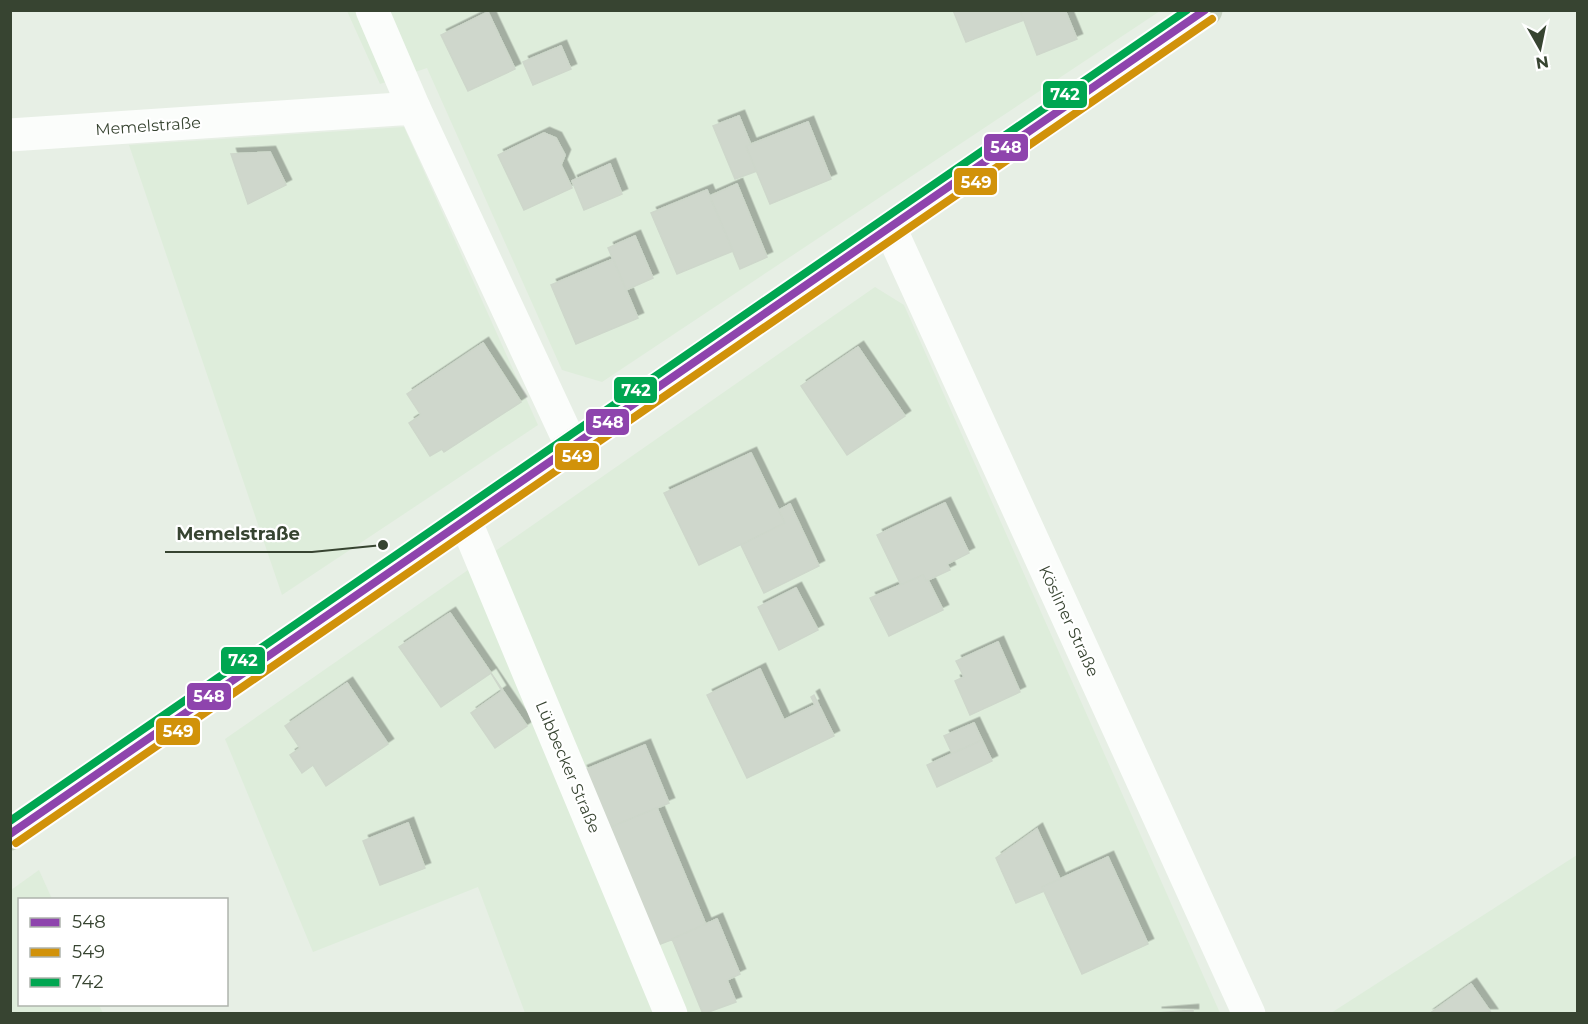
<svg xmlns="http://www.w3.org/2000/svg" width="1588" height="1024" font-family="Montserrat,sans-serif">
<style>
.residential{fill:#deeddb}
.building{fill:#cfd7cc;stroke:#ced7cb;stroke-width:1.5;filter:url(#shadow)}
.lines{fill:none;stroke-linecap:round;stroke-linejoin:round}
.minor{stroke:#fbfdfb;stroke-width:33}
.major{stroke:#c7d3c2;stroke-width:33}
.bus-1-casing{stroke:#fff;stroke-width:12}
.bus-2-casing{stroke:#fff;stroke-width:12}
.bus-3-casing{stroke:#fff;stroke-width:12}
.bus-1{stroke:#8e44ad;stroke-width:8}
.bus-2{stroke:#d1920a;stroke-width:8}
.bus-3{stroke:#00a651;stroke-width:8}
.labels{text-anchor:middle;dominant-baseline:central;stroke-width:4.5;stroke-linejoin:round;paint-order:stroke}
.street-label{font-size:16px;fill:#374431;stroke:#fff}
.leader{fill:none;stroke:#374431;stroke-width:2}
.callout-dot{fill:#374431;stroke:#fff;stroke-width:2}
.callout-label{font-size:18px;text-anchor:middle;font-weight:bold;fill:#374431;stroke:#fff;stroke-width:4.5;stroke-linejoin:round;paint-order:stroke}
.line-badge{stroke:#fff;stroke-width:2}
.badge-label{font-size:16px;text-anchor:middle;font-weight:bold;fill:#fff}
</style>
<defs>
<filter id="shadow"><feDropShadow dx="5.5" dy="-5.5" stdDeviation="0" flood-color="#0004"/></filter>
</defs>
<rect width="100%" height="100%" fill="#e7efe5"/>
<g class="residential">
<polygon points="347,11 1160,11 602,382 562,370 427,68 380,84"/>
<polygon points="404,127 538,425 282,595 129,145"/>
<polygon points="875,287 904,305 1220,1013 525,1013 478,887 313,952 225,739"/>
<polygon points="1577,855 1577,1013 1331,1013"/>
<polygon points="39,870 52,899 20,900 20,1004 99,1005 103,1013 11,1013 11,890"/>
</g>
<g class="building">
<polygon points="953,10 1020,10 1024,20 966,42"/>
<polygon points="1020,10 1065,10 1077,39 1037,55"/>
<polygon points="488,12 515,69 468,91 441,35"/>
<polygon points="561,46 571,69 533,85 523,62"/>
<polygon points="739,116 751,145 746,146 757,171 735,179 713,126"/>
<polygon points="808,122 831,179 770,204 746,146"/>
<polygon points="544,133 556,138 565,155 561,165 572,188 524,210 498,155"/>
<polygon points="270,152 286,185 248,204 231,154"/>
<polygon points="610,164 622,194 584,210 572,181"/>
<polygon points="737,184 767,257 740,269 710,196"/>
<polygon points="707,190 733,251 677,274 651,213"/>
<polygon points="635,236 653,278 626,290 608,248"/>
<polygon points="613,259 638,318 576,344 551,285"/>
<polygon points="483,343 521,402 444,452 442,449 430,456 409,423 421,415 407,394"/>
<polygon points="858,347 905,416 847,455 801,386"/>
<polygon points="751,453 785,523 699,565 664,493"/>
<polygon points="945,503 969,553 947,564 950,570 926,581 923,575 901,585 877,535"/>
<polygon points="790,504 819,566 764,593 741,545 785,523 779,510"/>
<polygon points="923,575 926,581 928,580 943,610 889,636 870,598"/>
<polygon points="796,588 818,630 779,650 758,607"/>
<polygon points="450,613 491,673 441,707 399,647"/>
<polygon points="998,642 1020,692 970,715 955,681 964,677 956,661"/>
<polygon points="760,669 784,720 815,705 811,697 814,695 834,736 747,778 707,695"/>
<polygon points="491,673 527,726 495,748 471,713 502,691"/>
<polygon points="347,683 388,744 326,786 313,765 302,773 290,755 300,748 285,726"/>
<polygon points="974,723 982,740 952,753 944,736"/>
<polygon points="982,740 992,761 937,787 927,765"/>
<polygon points="645,745 669,803 606,829 582,771"/>
<polygon points="657,808 706,925 672,939 674,941 671,940 655,946 606,829"/>
<polygon points="408,823 425,868 380,885 363,841"/>
<polygon points="1037,829 1060,879 1042,887 1044,891 1016,903 996,858"/>
<polygon points="1108,857 1148,944 1082,974 1042,887"/>
<polygon points="717,919 740,974 727,980 736,1002 703,1014 672,939"/>
<polygon points="1471,984 1492,1014 1429,1014"/>
<polygon points="1193,1010 1193,1014 1156,1013"/>
</g>
<g class="lines">
<g class="minor">
<polyline points="372,10 414,108"/>
<polyline points="10,135 414,108 572,447"/>
<polyline points="890,228 1249,1014"/>
<polyline points="465,520 671,1014"/>
</g>
<polyline class="major" points="10,834 1206,10"/>
<g class="bus-1-casing">
<polyline id="bus-1" points="10,834 1205,10"/>
</g>
<g class="bus-2-casing">
<polyline id="bus-2" points="16,843 1212,19"/>
</g>
<g class="bus-3-casing">
<polyline id="bus-3" points="10,821 1187,10"/>
</g>
<use href="#bus-1" class="bus-1"/>
<use href="#bus-2" class="bus-2"/>
<use href="#bus-3" class="bus-3"/>
</g>
<g class="labels">
<g class="street-label">
<text transform="translate(148 126) rotate(-4)">Memelstraße</text>
<text transform="translate(1069 621) rotate(65)">Kösliner Straße</text>
<text transform="translate(568 767) rotate(67)">Lübbecker Straße</text>
</g>
</g>
<path class="leader" d="M383 545L312 552H165"/>
<circle class="callout-dot" cx="383" cy="545" r="6"/>
<g class="callout-label">
<text x="238" y="540">Memelstraße</text>
</g>
<g class="line-badge">
<rect x="1042" y="80" width="46" height="29" rx="6" fill="#00a651"/>
<rect x="983" y="133" width="46" height="29" rx="6" fill="#8e44ad"/>
<rect x="953" y="167" width="45" height="29" rx="6" fill="#d1920a"/>
<rect x="613" y="376" width="45" height="28" rx="6" fill="#00a651"/>
<rect x="585" y="408" width="45" height="28" rx="6" fill="#8e44ad"/>
<rect x="554" y="442" width="46" height="29" rx="6" fill="#d1920a"/>
<rect x="220" y="646" width="46" height="29" rx="6" fill="#00a651"/>
<rect x="186" y="682" width="46" height="29" rx="6" fill="#8e44ad"/>
<rect x="155" y="717" width="46" height="29" rx="6" fill="#d1920a"/>
</g>
<g class="badge-label">
<text x="1065" y="100">742</text>
<text x="1006" y="153">548</text>
<text x="976" y="188">549</text>
<text x="636" y="396">742</text>
<text x="608" y="428">548</text>
<text x="577" y="462">549</text>
<text x="243" y="666">742</text>
<text x="209" y="702">548</text>
<text x="178" y="737">549</text>
</g>
<rect width="1588" height="1024" fill="none" stroke="#374431" stroke-width="24"/>
<rect x="18" y="898" width="210" height="108" fill="#ffffff" stroke="#afb4ad" stroke-width="1.5"/>
<rect x="30" y="918" width="30" height="9" fill="#8e44ad" stroke="#afb4ad" stroke-width="1.5"/>
<text x="72" y="928" font-size="18" fill="#374431">548</text>
<rect x="30" y="948" width="30" height="9" fill="#d1920a" stroke="#afb4ad" stroke-width="1.5"/>
<text x="72" y="958" font-size="18" fill="#374431">549</text>
<rect x="30" y="978" width="30" height="9" fill="#00a651" stroke="#afb4ad" stroke-width="1.5"/>
<text x="72" y="988" font-size="18" fill="#374431">742</text>
<g transform="translate(1540 48) rotate(171)" stroke="#ffffff" stroke-width="4.5" paint-order="stroke">
<path d="M0-4.5L10 22L0 15L-10 22Z" fill="#374431"/>
<text y="-9" font-size="16" font-weight="bold" text-anchor="middle" fill="#374431">N</text>
</g>
</svg>
